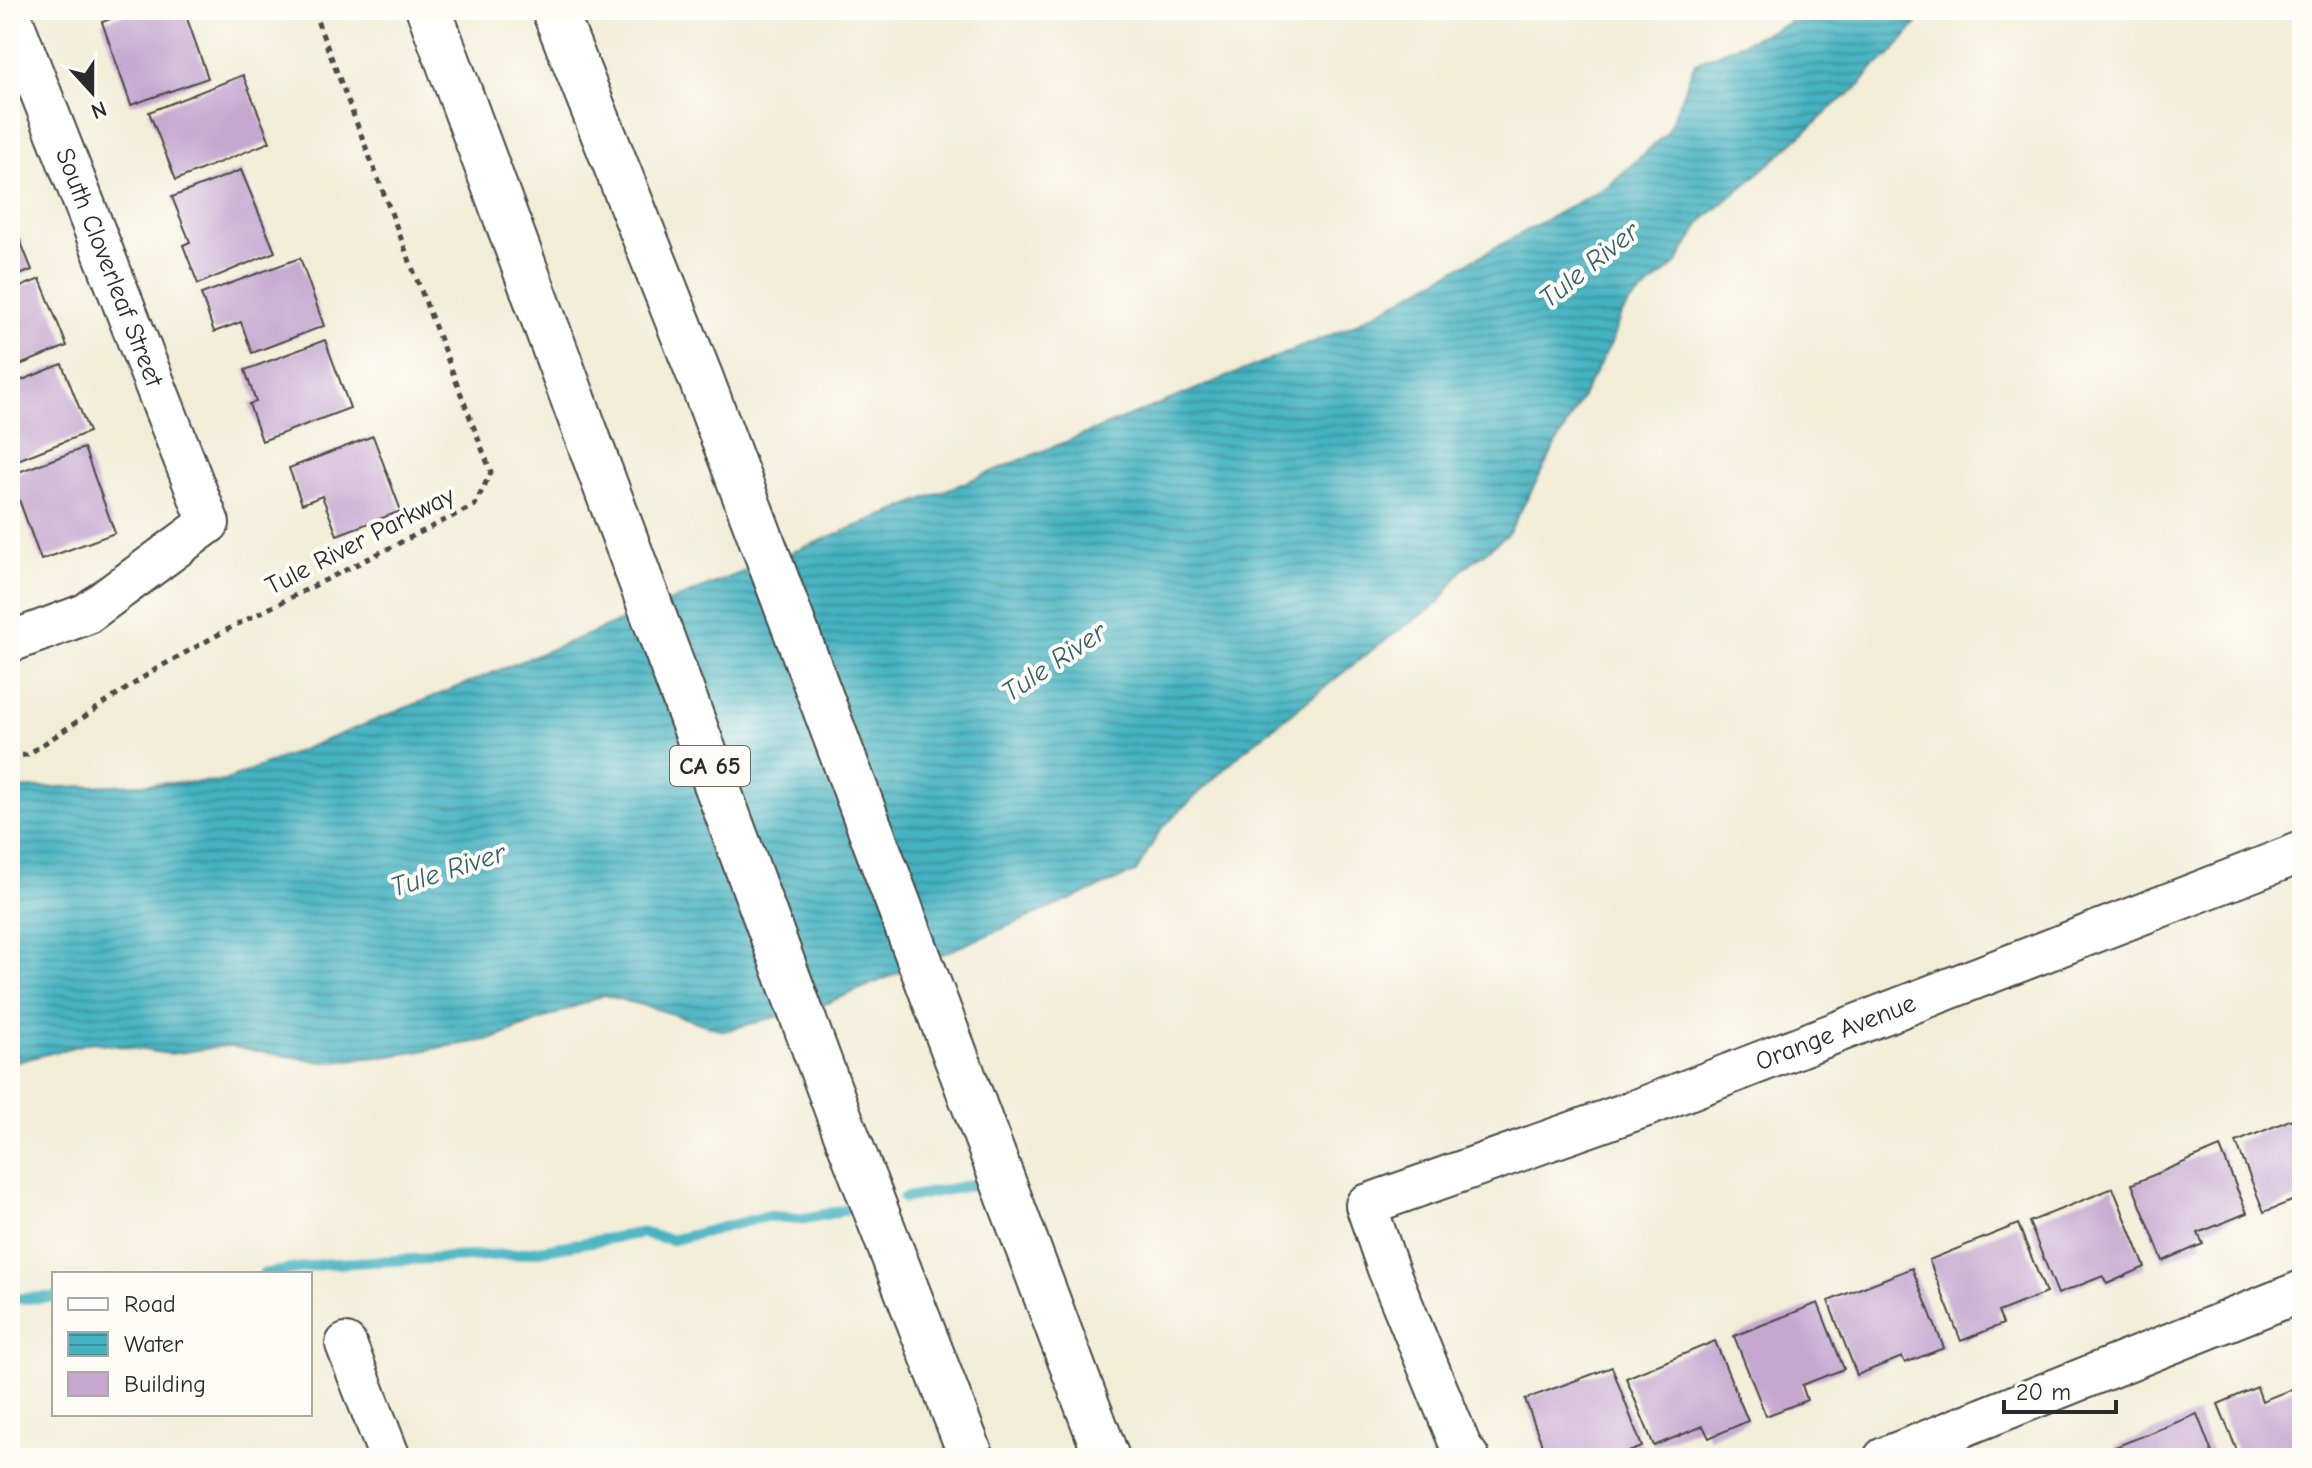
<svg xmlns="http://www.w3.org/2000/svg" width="2312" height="1468" font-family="'Comic Neue',sans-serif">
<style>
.water{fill:url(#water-rules);stroke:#386e76;stroke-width:2}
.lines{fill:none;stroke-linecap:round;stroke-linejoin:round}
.stream{stroke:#44b2c1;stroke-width:11}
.building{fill:#c5a7d0}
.minor-casing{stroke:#494845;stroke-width:44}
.motorway-casing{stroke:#494845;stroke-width:48}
.path{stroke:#494845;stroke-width:5;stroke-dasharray:6 6;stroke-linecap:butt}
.minor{stroke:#fff;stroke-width:40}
.motorway{stroke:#fff;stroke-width:44}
.labels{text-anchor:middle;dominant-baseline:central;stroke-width:8;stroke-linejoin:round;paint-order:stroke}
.shield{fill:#fdfcf7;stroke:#6a6a68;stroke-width:2}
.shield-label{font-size:24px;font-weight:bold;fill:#2b2b2b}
.street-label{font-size:26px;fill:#2b2b2b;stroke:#fdfcf7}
.water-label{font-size:28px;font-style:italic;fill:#356167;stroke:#fdfcf7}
</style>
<defs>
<pattern id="water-rules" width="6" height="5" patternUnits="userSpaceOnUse" patternTransform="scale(2)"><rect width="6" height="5" fill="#44b2c1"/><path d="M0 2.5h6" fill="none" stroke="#39919d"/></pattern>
</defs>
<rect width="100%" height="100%" fill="#fdfcf7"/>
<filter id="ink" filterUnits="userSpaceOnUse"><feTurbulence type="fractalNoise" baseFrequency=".0125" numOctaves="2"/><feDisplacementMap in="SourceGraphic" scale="16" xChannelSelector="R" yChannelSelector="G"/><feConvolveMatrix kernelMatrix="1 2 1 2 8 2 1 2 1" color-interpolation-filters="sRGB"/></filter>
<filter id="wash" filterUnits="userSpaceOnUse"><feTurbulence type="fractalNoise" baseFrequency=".006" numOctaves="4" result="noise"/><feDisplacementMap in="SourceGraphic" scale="32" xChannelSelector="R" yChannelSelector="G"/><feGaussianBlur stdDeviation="1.8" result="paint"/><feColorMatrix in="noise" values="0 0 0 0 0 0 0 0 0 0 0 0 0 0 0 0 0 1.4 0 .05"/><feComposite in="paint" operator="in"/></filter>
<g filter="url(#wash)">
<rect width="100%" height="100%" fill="#f2edd7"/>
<polygon class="water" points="1796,10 1932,10 1923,16 1889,57 1874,67 1859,87 1835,105 1774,160 1702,221 1677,263 1629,304 1620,317 1611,343 1508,534 1462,570 1439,603 1381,643 1241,753 1161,829 1136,872 825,1004 724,1031 660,1010 604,995 493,1039 390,1056 324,1062 226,1046 170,1054 92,1042 10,1064 10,789 224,781 1348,328 1608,186 1667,133 1695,63 1787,24"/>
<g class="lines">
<g class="stream">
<polyline points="904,1198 972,1185"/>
<polyline points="264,1274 325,1264 518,1254 642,1233 672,1240 768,1216 803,1219 846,1210"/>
<polyline points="10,1299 54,1297"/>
</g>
</g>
<g id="blocks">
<g class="building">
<polygon points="135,10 184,10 208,78 131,105 102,22"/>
<polygon points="243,75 270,142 176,180 149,112"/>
<polygon points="241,170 275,252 198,284 183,245 190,242 172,197"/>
<polygon points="10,215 32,270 10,279"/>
<polygon points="300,258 324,326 252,353 241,322 214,332 201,294"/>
<polygon points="40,279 67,346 10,369 10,291"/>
<polygon points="325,340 350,408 262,441 249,404 256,402 245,370"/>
<polygon points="62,364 89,432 10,463 10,385"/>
<polygon points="373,436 401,511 337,535 322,496 302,504 289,468"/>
<polygon points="84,448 115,533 41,560 10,475"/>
<polygon points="2302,1115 2302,1197 2264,1212 2236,1142"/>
<polygon points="2220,1147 2247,1213 2198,1233 2203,1244 2163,1261 2132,1184"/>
<polygon points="2113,1188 2145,1267 2107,1284 2103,1276 2058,1294 2029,1222"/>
<polygon points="2018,1224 2046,1293 1998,1312 2003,1324 1961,1341 1929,1260"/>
<polygon points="1912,1268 1944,1348 1905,1363 1902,1357 1857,1375 1828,1301"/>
<polygon points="1818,1303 1844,1369 1802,1385 1807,1400 1766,1416 1734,1336"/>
<polygon points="1715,1341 1748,1421 1709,1438 1703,1426 1654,1446 1626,1378"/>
<polygon points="1612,1367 1642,1447 1613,1458 1601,1458 1601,1456 1595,1458 1547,1458 1525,1399"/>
<polygon points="2302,1385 2302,1458 2240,1458 2218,1404 2257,1387 2262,1401"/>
<polygon points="2197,1414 2214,1458 2119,1458 2115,1447"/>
</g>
</g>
</g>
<g filter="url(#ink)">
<use href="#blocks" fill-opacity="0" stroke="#494845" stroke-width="2"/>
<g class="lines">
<g class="minor-casing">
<g id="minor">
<path id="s1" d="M 10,14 L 209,523 L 86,614 L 10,642"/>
<polyline points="346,1344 390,1458"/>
<path id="s2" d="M 1469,1458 L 1461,1447 L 1388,1269 L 1366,1205 L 1644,1107 L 2302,852"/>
<polyline points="1884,1458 2302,1291"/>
</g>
</g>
<g class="motorway-casing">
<g id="motorway">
<polyline points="429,10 843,1126 972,1458"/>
<polyline points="554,10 701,379 1107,1458"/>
</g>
</g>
<polyline class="path" points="10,756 27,755 156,669 232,627 475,505 491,472 313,10"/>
<use href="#minor" class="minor"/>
<use href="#motorway" class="motorway"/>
</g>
</g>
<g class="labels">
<rect class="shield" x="670" y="746" width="80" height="40" rx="6"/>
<g class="shield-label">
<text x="710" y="766">CA 65</text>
</g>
<g class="street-label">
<text stroke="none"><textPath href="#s1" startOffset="272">South Cloverleaf Street</textPath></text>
<text transform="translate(360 541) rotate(-27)">Tule River Parkway</text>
<text stroke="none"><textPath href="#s2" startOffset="774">Orange Avenue</textPath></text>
</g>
<g class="water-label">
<text transform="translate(1589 265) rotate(-39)">Tule River</text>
<text transform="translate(1054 662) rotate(-34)">Tule River</text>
<text transform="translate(448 870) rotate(-18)">Tule River</text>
</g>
</g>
<rect width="2312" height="1468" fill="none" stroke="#fdfcf7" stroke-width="40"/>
<rect x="52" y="1272" width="260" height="144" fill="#fdfcf7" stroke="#a9a8a5" stroke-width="2"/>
<rect x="68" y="1298" width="40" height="12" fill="#ffffff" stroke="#a9a8a5" stroke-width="2"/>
<text x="124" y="1312" font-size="24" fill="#2b2b2b">Road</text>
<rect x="68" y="1332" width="40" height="24" fill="url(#water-rules)" stroke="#a9a8a5" stroke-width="2"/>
<text x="124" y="1352" font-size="24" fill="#2b2b2b">Water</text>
<rect x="68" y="1372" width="40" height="24" fill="#c5a7d0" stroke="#a9a8a5" stroke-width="2"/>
<text x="124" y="1392" font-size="24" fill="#2b2b2b">Building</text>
<g transform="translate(92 92) rotate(159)" stroke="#fdfcf7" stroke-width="6" paint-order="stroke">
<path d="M0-6L14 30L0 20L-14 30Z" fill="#2b2b2b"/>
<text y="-12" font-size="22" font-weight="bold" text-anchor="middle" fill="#2b2b2b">N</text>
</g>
<path d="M2004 1400v12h112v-12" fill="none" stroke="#2b2b2b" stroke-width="4"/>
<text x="2016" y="1400" font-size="24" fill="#2b2b2b" stroke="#fdfcf7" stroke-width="6" paint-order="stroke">20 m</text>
</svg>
